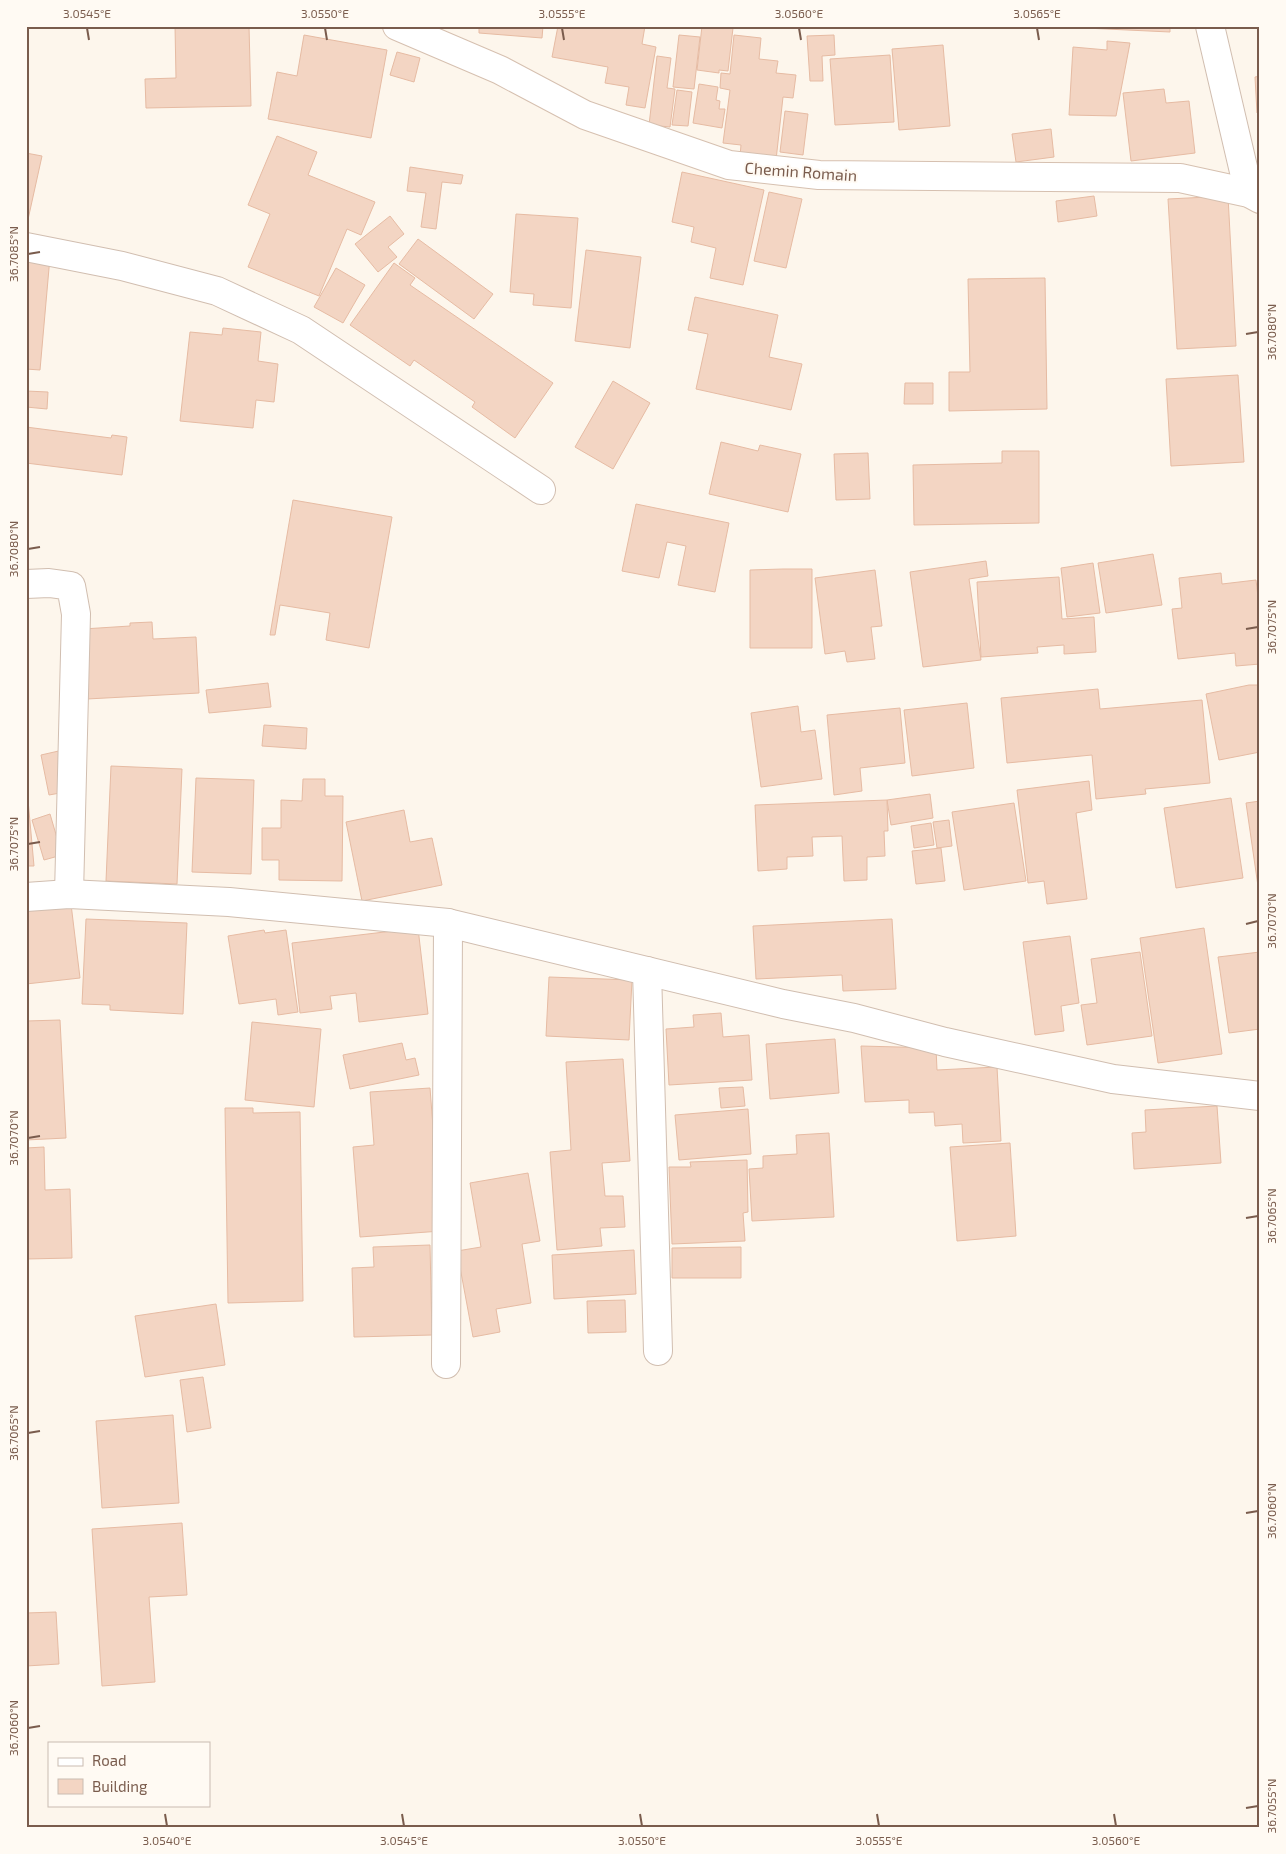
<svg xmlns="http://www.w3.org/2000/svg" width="1286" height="1854" font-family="'Exo 2',sans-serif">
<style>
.building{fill:#f3d5c3;stroke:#e6bba3}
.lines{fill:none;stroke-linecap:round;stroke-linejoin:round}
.street-casing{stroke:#d1beb0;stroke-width:30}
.secondary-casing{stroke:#d6c0b0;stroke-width:30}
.street{stroke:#fff;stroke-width:28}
.secondary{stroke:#fff;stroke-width:28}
.ticks{fill:none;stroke:#7a5c4d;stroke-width:2}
.labels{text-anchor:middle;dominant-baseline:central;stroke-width:4;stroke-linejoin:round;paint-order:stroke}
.street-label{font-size:16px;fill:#7a5c4d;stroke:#fffaf3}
.neatline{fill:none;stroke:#7a5c4d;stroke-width:2}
.ticks-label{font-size:12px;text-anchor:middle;fill:#7a5c4d}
</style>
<rect width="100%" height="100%" fill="#fdf6ec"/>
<g class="building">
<polygon points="175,26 249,26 251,106 146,108 145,79 176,78"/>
<polygon points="479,26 543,26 542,38 479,33"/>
<polygon points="558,26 645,26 642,44 656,47 645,108 626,105 629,87 605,83 608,67 552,57"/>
<polygon points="702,26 733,28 728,71 719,70 719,73 697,70"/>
<polygon points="1085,26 1170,26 1170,32 1085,28"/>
<polygon points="304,35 387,50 371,138 268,119 277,72 297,76"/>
<polygon points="679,35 700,37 694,89 673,87"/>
<polygon points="734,35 761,38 759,59 778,61 776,73 796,75 793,98 783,97 776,160 740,156 741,145 723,143 730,90 720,88 721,73 730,74"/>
<polygon points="834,35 835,55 822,56 823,81 810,81 807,36"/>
<polygon points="1107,41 1130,43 1116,116 1069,115 1073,47 1107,50"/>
<polygon points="943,45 950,126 899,130 892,49"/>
<polygon points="397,52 420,58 414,82 390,75"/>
<polygon points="890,55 894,122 835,125 830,59"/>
<polygon points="657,56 671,58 667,88 675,89 670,127 649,125"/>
<polygon points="1260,76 1260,113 1257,113 1255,77"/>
<polygon points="699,84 718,87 716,100 720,101 719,109 725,109 722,128 693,123"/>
<polygon points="1164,89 1166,103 1189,101 1195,153 1131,161 1123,93"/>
<polygon points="677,90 692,92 688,126 672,125"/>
<polygon points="785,111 808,114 803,155 780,152"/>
<polygon points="1051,129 1054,157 1016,162 1012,134"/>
<polygon points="277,136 317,152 308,175 375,202 361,235 347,229 319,296 248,267 270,214 248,205"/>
<polygon points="26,153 42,156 27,224 26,224"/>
<polygon points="410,167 463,175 461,184 442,182 436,229 421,227 426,193 407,191"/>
<polygon points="682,172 764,190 743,285 710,278 716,248 691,242 694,227 672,222"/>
<polygon points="769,192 802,199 786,268 754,261"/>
<polygon points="1094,196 1097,216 1058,222 1056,201"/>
<polygon points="1228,196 1236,346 1177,349 1168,199"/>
<polygon points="516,214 578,218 571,308 533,305 534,294 510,292"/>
<polygon points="390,216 404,234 388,247 397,257 378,272 355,244"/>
<polygon points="418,239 493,294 474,319 399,264"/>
<polygon points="586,250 641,257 630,348 575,341"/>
<polygon points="26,255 50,257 40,370 26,369"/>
<polygon points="394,263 415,278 410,285 553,383 515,438 472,407 475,402 414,360 410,366 350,325"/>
<polygon points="336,268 365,285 343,323 314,307"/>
<polygon points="1045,278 1047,409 949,411 949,372 970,372 968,279"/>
<polygon points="695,297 778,315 769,357 802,364 791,410 696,389 708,334 688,330"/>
<polygon points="223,328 261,332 258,361 278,364 274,402 256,400 253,428 180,421 190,332 222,335"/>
<polygon points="1238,375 1244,462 1171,466 1166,379"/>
<polygon points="613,381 650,403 613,469 575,447"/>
<polygon points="905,383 933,383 933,404 904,404"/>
<polygon points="26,391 48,392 47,409 26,407"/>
<polygon points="26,427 111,438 112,435 127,437 122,475 26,463"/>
<polygon points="721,442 758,451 760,445 801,454 788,512 709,494"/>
<polygon points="1002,451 1039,451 1039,523 914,525 913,465 1002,463"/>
<polygon points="868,453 870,499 836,500 834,454"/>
<polygon points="293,500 392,517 369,648 326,640 330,613 280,605 275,635 270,635"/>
<polygon points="636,504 729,523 715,592 678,585 686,546 667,542 659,578 622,571"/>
<polygon points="1153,554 1162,605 1106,613 1098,563"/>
<polygon points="986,561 988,576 969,579 981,660 923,667 910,572"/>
<polygon points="1093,563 1100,613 1067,617 1061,568"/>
<polygon points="783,569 812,569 812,648 750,648 750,570"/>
<polygon points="875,570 882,626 871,627 875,659 847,662 845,651 825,654 815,578"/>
<polygon points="1221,573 1222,584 1256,580 1260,614 1260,664 1236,666 1235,653 1178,659 1172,609 1182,608 1179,578"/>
<polygon points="1059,577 1062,619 1094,617 1096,652 1064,654 1064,645 1037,647 1038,653 981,657 977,582"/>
<polygon points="152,622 153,639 196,637 199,693 87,699 83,629 130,626 130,623"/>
<polygon points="268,683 271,707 209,713 206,690"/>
<polygon points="1249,685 1260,685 1260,752 1219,760 1206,694"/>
<polygon points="1098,689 1100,709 1202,700 1210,783 1145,789 1146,794 1096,799 1092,755 1007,763 1001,698"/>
<polygon points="967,703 974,768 912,776 904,710"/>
<polygon points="798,706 801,732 815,730 822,779 761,787 751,713"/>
<polygon points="900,708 905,763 860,768 862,791 834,795 827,715"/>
<polygon points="264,725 307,728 306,749 262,746"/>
<polygon points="63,750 71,791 49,795 41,755"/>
<polygon points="111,766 182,769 177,884 106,881"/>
<polygon points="26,778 34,866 26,866"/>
<polygon points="196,778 254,780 251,874 192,872"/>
<polygon points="303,779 325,779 325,796 343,796 342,881 279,880 279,860 262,860 262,828 281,828 281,800 302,801"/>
<polygon points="1089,781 1092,810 1076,813 1087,899 1047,904 1044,881 1028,883 1017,790"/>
<polygon points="930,794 933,818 891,825 887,800"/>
<polygon points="1231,798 1243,878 1176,888 1164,808"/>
<polygon points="887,800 888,831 884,831 885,856 867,857 867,880 844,881 842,836 812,837 813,856 787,857 787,869 758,871 755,805"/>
<polygon points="1260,801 1260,900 1246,803"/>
<polygon points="1014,803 1026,881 964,890 952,812"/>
<polygon points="404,810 410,842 432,838 442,885 362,901 346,822"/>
<polygon points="50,814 62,855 44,860 32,820"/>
<polygon points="949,820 952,846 937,848 933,822"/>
<polygon points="931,823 934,845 914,848 911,826"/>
<polygon points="941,848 945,881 916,884 912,851"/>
<polygon points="71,904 80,978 26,984 26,910"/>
<polygon points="86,919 187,923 183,1014 110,1010 110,1005 82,1004"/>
<polygon points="892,919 896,989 843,991 842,975 756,979 753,926"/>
<polygon points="418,928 428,1014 359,1022 356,993 330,996 332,1009 300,1013 292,943"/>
<polygon points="1204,928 1222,1054 1158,1063 1140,938"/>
<polygon points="264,930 265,933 286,930 298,1012 278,1015 276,999 239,1004 228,936"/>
<polygon points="1070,936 1079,1003 1061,1006 1064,1031 1035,1035 1023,942"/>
<polygon points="1140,952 1152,1036 1087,1045 1081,1005 1097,1003 1091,959"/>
<polygon points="1260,952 1260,1029 1229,1033 1218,957"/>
<polygon points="549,977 632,980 629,1040 546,1036"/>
<polygon points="721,1013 723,1037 749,1035 752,1080 669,1085 666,1029 694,1027 693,1015"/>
<polygon points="60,1020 66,1138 26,1140 26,1021"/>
<polygon points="252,1022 321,1029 314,1107 245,1100"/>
<polygon points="835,1039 839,1093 770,1099 766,1044"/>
<polygon points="402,1043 406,1060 415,1058 419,1075 350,1089 343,1055"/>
<polygon points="861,1046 936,1048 937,1070 997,1067 1001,1141 963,1143 962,1124 935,1126 934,1112 909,1113 909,1100 865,1102"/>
<polygon points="623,1059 630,1161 602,1163 605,1196 623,1196 625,1227 600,1228 602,1246 557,1250 550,1152 571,1150 566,1062"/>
<polygon points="743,1087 745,1106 721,1108 719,1088"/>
<polygon points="430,1088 441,1231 360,1237 353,1147 374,1145 370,1092"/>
<polygon points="1217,1106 1221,1163 1134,1169 1132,1133 1146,1132 1145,1110"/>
<polygon points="225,1108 253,1108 253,1113 300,1112 303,1301 228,1303"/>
<polygon points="748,1109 751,1154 679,1160 675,1115"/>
<polygon points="829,1133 834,1217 752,1221 749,1169 763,1168 763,1156 797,1154 796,1135"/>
<polygon points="1010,1143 1016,1236 957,1241 950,1147"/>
<polygon points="44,1147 45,1190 70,1189 72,1258 26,1259 26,1148"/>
<polygon points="747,1160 748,1212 743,1213 745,1241 672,1244 669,1167 691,1167 690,1162"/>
<polygon points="528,1173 540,1241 522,1244 531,1303 496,1309 500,1332 473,1337 457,1251 481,1247 470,1183"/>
<polygon points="430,1245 432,1335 354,1337 352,1268 374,1267 373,1247"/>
<polygon points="741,1247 741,1278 672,1278 672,1248"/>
<polygon points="634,1250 636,1294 554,1299 552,1255"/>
<polygon points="625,1300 626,1332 588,1333 587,1301"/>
<polygon points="216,1304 225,1365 145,1377 135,1316"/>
<polygon points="203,1377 211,1428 187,1432 180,1380"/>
<polygon points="173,1415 179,1503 102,1508 96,1421"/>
<polygon points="182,1523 187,1595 149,1597 155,1682 102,1686 92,1529"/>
<polygon points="56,1612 59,1664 26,1666 26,1613"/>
</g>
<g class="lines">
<g class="street-casing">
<g id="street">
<polyline points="1210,26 1249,193"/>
<polyline points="26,247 122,266 217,291 301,330 541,490"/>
<polyline points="26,584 49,583 71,586 76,614 69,894"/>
<polyline points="26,897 69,894 229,902 448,923 783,1004 854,1018 945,1042 1113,1079 1260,1096"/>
<polyline points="647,971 658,1351"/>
<polyline points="446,1364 448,923"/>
</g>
</g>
<g class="secondary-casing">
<polyline id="secondary" points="397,26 500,70 585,115 729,165 819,175 1180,178 1249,193 1260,199"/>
</g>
<use href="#street" class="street"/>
<use href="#secondary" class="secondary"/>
</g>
<path class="ticks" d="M 87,28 L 89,40M 325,28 L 327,40M 562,28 L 564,40M 799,28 L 801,40M 1037,28 L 1039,40M 28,254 L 40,252M 1246,334 L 1258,332M 28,549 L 40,547M 1246,629 L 1258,627M 28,844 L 40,842M 1246,924 L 1258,921M 28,1138 L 40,1136M 1246,1218 L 1258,1216M 28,1433 L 40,1431M 1246,1513 L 1258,1511M 28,1728 L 40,1726M 1246,1808 L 1258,1806M 165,1814 L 167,1826M 402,1814 L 404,1826M 640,1814 L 642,1826M 877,1814 L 879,1826M 1114,1814 L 1116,1826"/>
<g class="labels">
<g class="street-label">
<text transform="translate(801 171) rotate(4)">Chemin Romain</text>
</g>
</g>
<rect width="1286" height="1854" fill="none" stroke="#fffaf3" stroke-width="55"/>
<rect x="48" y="1742" width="162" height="65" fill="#fffaf3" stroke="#cabbb1"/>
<rect x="58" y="1758" width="25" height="8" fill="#ffffff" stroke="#cabbb1"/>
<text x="92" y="1766" font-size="15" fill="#7a5c4d">Road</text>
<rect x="58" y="1779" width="25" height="15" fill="#f3d5c3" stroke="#cabbb1"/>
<text x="92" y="1792" font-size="15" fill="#7a5c4d">Building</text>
<rect x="28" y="28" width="1230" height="1798" class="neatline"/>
<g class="ticks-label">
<text x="87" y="18">3.0545°E</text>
<text x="325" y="18">3.0550°E</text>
<text x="562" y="18">3.0555°E</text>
<text x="799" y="18">3.0560°E</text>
<text x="1037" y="18">3.0565°E</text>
<text transform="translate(14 254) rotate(-90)" y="4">36.7085°N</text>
<text transform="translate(1272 332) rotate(-90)" y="4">36.7080°N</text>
<text transform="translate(14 549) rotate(-90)" y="4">36.7080°N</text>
<text transform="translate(1272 627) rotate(-90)" y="4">36.7075°N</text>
<text transform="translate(14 844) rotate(-90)" y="4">36.7075°N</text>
<text transform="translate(1272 921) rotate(-90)" y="4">36.7070°N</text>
<text transform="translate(14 1138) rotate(-90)" y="4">36.7070°N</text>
<text transform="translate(1272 1216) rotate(-90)" y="4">36.7065°N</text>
<text transform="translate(14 1433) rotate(-90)" y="4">36.7065°N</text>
<text transform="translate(1272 1511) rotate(-90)" y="4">36.7060°N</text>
<text transform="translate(14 1728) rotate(-90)" y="4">36.7060°N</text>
<text transform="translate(1272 1806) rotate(-90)" y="4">36.7055°N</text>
<text x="167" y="1845">3.0540°E</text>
<text x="404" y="1845">3.0545°E</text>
<text x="642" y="1845">3.0550°E</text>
<text x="879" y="1845">3.0555°E</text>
<text x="1116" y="1845">3.0560°E</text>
</g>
</svg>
